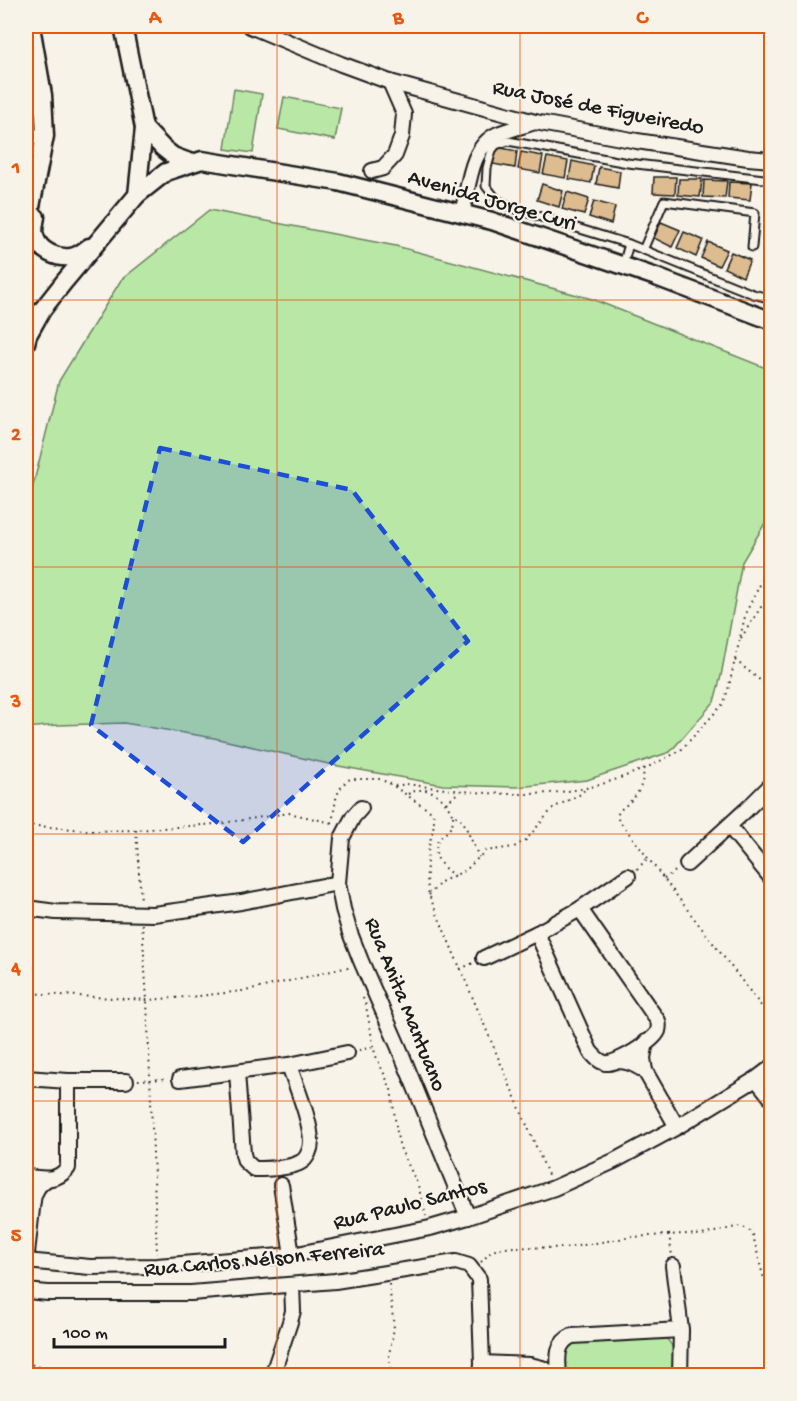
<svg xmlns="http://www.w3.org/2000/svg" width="797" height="1401" font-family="'Gochi Hand',sans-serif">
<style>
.green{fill:#b9e7a5;stroke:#6a8260;stroke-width:1.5}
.building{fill:#ddbc8f;stroke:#1c1c1c;stroke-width:1.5}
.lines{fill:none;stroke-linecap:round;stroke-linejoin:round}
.service-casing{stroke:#1c1c1c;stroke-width:11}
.minor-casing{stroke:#1c1c1c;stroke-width:18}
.tertiary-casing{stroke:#1c1c1c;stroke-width:21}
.path{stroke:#1c1c1c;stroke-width:2;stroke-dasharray:1.5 4.5;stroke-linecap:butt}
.service{stroke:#f7f3e8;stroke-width:7}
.minor{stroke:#f7f3e8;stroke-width:14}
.tertiary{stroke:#f7f3e8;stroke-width:16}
.marked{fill:#1d4ed8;fill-opacity:0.2;stroke:#1d4ed8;stroke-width:4.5;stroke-dasharray:12 8;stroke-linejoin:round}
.grid{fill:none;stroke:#e8590c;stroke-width:1.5;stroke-opacity:0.55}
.labels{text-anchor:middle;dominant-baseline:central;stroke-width:4.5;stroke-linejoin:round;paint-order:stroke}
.street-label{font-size:22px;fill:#1c1c1c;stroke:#f7f3e8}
.neatline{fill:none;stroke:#e8590c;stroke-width:2}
.grid-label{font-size:20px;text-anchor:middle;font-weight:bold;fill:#e8590c}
</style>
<rect width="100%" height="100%" fill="#f7f3e8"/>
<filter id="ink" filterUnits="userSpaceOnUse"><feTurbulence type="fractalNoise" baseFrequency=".0167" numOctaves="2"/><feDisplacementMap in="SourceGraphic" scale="12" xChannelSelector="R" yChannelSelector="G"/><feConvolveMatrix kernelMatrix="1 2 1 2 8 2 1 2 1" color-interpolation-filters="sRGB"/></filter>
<g filter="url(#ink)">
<g class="green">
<polygon points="234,89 262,94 253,153 225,149"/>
<polygon points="284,97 341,108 335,140 278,129"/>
<polygon points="209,210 396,246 592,299 771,370 771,513 742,562 721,676 714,702 670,752 587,780 517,787 443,785 333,765 214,738 124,723 58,725 26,728 26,514 59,381 121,280"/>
<path d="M 663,1336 C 678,1347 674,1358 674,1375 L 562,1376 L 566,1350 L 575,1343 Z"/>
</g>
<g class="building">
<polygon points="496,147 517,151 515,168 493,164"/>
<polygon points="521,152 543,156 540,173 518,169"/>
<polygon points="547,157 568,161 565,178 543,174"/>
<polygon points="572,161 594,166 591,183 569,179"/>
<polygon points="599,167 620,171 618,188 596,184"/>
<polygon points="654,177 676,177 675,194 653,193"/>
<polygon points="679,179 702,179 700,197 678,195"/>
<polygon points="704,180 727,181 725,198 703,197"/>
<polygon points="729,182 752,183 750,200 728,198"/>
<polygon points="542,184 563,191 559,207 537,200"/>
<rect x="766" y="185" width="6" height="21"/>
<polygon points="567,192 589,199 584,215 562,209"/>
<polygon points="594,201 615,207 611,224 589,217"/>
<rect x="767" y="210" width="5" height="21"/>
<polygon points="661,222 680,230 672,247 654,238"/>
<polygon points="684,232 703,240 696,257 677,248"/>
<rect x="766" y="236" width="6" height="21"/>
<polygon points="708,242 727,250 719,266 701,258"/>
<polygon points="731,252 750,260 743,277 724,268"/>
<rect x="767" y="261" width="5" height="21"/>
</g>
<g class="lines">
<g class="service-casing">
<g id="service">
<polyline points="772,180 628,163 508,141 496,145 492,150 487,168 486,186 497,200 518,210 629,244 753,294 772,299"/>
<polyline points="643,250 664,201 755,213 752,247"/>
<polyline points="623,265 629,244"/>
</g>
</g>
<g class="minor-casing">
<g id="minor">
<polyline points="250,26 341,64 390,82 535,122 637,141 748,158 772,160"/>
<polyline points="26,101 44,108"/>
<polyline points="26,137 45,136"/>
<polyline points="372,171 383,168 395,155 402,136 404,114 390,82"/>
<path d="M 462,213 C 469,187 470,146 498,134 C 510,129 523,126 535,122"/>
<polyline points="361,808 353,817 342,838 338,883 343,909 350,933 361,961 399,1048 468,1217"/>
<polyline points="729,826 772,879"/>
<polyline points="687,864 746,810 772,784"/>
<polyline points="26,908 56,912 154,914 241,902 338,883"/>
<path d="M 537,933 L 590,1051 C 594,1056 598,1061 605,1063 C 616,1065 654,1041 658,1031 C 659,1027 659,1024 658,1021 L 580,909"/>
<polyline points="484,958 537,933 580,909 628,876"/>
<path d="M 617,1061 C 629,1061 635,1065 645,1071 L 643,1058 L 646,1042"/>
<polyline points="645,1071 677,1127"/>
<path d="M 237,1072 L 243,1154 L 245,1161 L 254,1169 C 266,1169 291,1168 301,1162 C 307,1159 311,1149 311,1142 C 311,1121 296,1086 289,1065"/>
<polyline points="26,1078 68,1081 126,1081"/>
<polyline points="180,1079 289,1065 347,1053"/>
<polyline points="756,1079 772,1099"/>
<path d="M 26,1177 C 43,1178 55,1183 68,1168 L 68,1081"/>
<path d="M 26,1184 L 30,1190 L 33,1200 C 35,1189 39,1185 47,1179"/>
<polyline points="281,1185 292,1255"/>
<polyline points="26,1261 90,1267 157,1266 292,1255 430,1228 468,1217 554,1188 614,1161 677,1127 756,1079 772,1067"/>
<polyline points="26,1262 33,1200"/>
<polyline points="673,1266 681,1330 680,1376"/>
<polyline points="26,1291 48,1293 191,1293 335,1281 456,1262 469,1266 479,1279 482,1363 481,1376"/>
<polyline points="482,1363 530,1365 542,1368 558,1376"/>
<polyline points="272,1376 290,1322 293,1311 292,1285"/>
<path d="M 559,1376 C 558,1360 555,1343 572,1336 L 681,1330"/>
</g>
</g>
<g class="tertiary-casing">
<g id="tertiary">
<polyline points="144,128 163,148 173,156 192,163"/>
<polyline points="137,195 166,172 202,160 338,182 492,221 656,277 772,321"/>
<path d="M 36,217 C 35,223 33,231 35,236 C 39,251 57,259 71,257 C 78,256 84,251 89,247"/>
<polyline points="26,232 45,136 43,95 31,26"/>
<polyline points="26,343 28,335 42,310 64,282 137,195 144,128 123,26"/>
</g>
</g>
<g class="path">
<polyline points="741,638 772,590"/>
<polyline points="735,660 772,690"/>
<polyline points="644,769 680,751 723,704 728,690 746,612 764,577 772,548"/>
<path d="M 395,786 L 406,784 C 467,792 525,800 586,788 C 606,784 625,776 644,769 C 642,792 636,797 619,811 L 618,814 L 618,819 L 772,1020"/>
<path d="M 408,794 C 430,782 444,798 453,816 L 457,816 L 463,821 L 479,857"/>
<polyline points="446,803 460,791"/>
<path d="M 453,816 C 454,828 446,832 438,840 C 432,857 441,867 455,876"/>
<path d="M 332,823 L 336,799 L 339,790 L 347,780 L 353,779 L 379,779 L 389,783 L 433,813 C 436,824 431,835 429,846 C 426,862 426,879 429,895 L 549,1177"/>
<polyline points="26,825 97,831 136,830 216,824 289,813 332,823"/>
<polyline points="136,830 141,901"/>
<polyline points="637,869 648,858"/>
<polyline points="664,879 677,870"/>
<polyline points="429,895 441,882 466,870 485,851 514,847 526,840 553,808 581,794 587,787"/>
<polyline points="142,924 147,1000 157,1254"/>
<polyline points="460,969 473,963"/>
<polyline points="26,993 147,1000 199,996 251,990 344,968 349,968 351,971"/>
<polyline points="363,998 366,1006 375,1054 391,1089 398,1140 401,1150 418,1185 426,1216"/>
<polyline points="359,1050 373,1047"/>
<polyline points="138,1080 168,1079"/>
<polyline points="669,1234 672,1256"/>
<polyline points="481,1262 492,1251 499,1249 513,1247 565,1248 632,1237 684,1234 702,1235 740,1226 748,1229 753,1235 761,1268 764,1279 772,1289"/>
<polyline points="389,1284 394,1328 389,1355 392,1376"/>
<polyline points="26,1363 75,1376"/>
</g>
<use href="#service" class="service"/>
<use href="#minor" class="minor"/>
<use href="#tertiary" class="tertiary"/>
</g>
</g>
<path class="marked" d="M 160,448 L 352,490 L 468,641 L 243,842 L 91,725 Z"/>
<path class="grid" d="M 277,26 L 277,1376M 520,26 L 520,1376M 26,300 L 772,300M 26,567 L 772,567M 26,834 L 772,834M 26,1101 L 772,1101"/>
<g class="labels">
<g class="street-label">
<text transform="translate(598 109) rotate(11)">Rua José de Figueiredo</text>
<text transform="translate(492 202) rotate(16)">Avenida Jorge Curi</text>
<text transform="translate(404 1005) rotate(68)">Rua Anita Mantuano</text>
<text transform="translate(410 1206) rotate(-14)">Rua Paulo Santos</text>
<text transform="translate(264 1261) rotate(-5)">Rua Carlos Nélson Ferreira</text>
</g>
</g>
<rect width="797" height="1401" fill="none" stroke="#f7f3e8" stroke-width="66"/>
<path d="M54 1338v9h171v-9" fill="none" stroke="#1c1c1c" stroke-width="3"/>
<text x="63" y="1338" font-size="18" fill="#1c1c1c" stroke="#f7f3e8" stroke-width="4.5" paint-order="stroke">100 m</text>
<rect x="33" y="33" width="731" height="1335" class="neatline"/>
<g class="grid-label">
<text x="155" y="23">A</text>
<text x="398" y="23">B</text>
<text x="642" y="23">C</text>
<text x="16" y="173">1</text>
<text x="16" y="440">2</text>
<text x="16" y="707">3</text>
<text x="16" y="974">4</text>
<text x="16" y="1241">5</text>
</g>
</svg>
